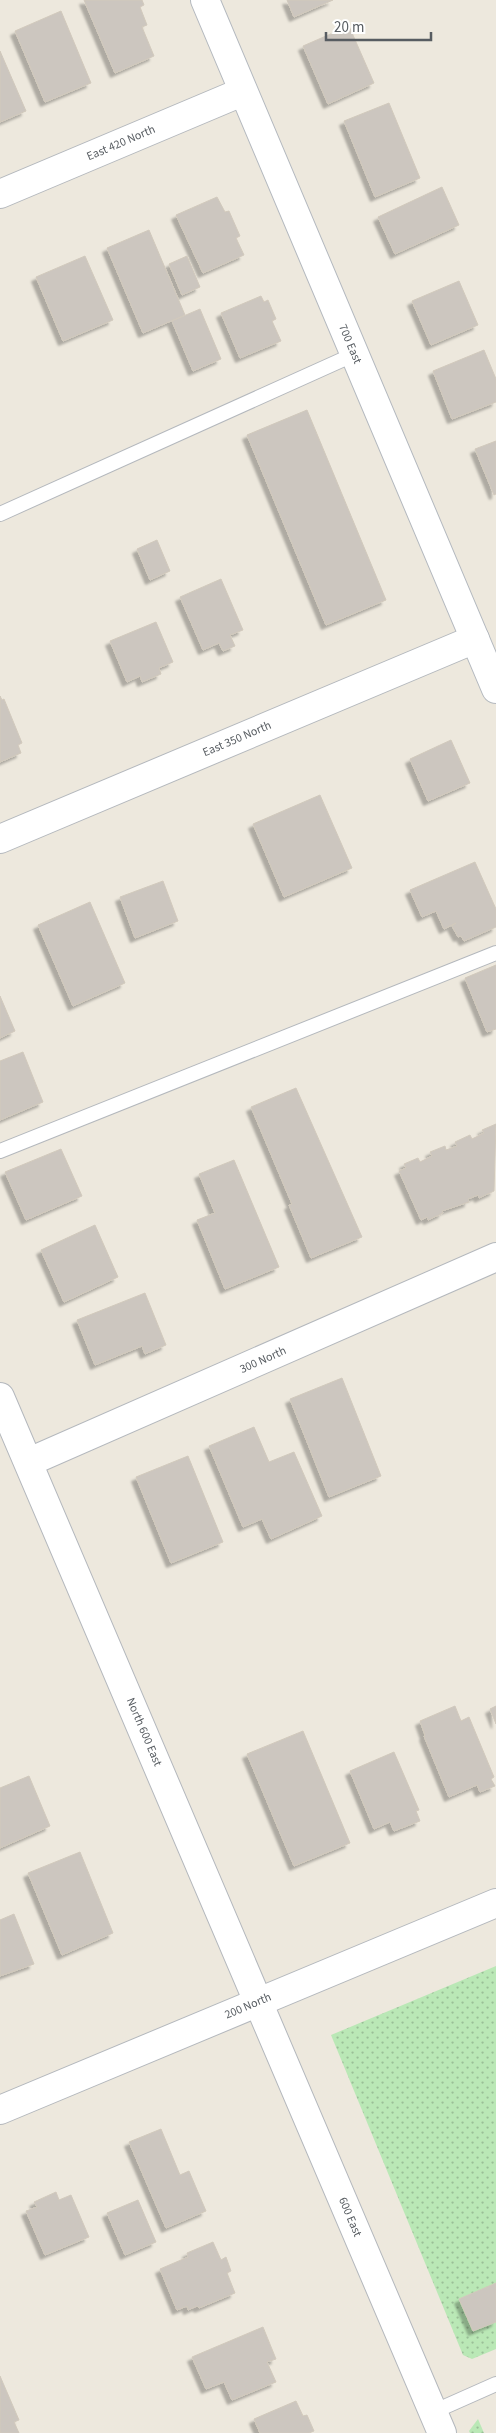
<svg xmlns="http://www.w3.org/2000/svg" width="496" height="2433" font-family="'Source Sans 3',sans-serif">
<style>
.grass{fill:url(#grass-dots)}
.building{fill:#ccc6bf;stroke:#d1c9bc;filter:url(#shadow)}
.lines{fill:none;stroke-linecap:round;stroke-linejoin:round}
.lane-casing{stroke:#b4b8bd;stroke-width:16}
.street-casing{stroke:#b4b8bd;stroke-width:30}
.secondary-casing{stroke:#b4b9bf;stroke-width:30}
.lane{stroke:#fff;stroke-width:14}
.street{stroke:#fff;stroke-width:28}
.secondary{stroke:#fff;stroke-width:28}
.labels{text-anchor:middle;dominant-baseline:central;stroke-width:5;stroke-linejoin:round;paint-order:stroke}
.street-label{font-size:12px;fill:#575c61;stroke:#fff}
</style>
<defs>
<pattern id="grass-dots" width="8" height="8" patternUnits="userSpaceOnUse" patternTransform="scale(1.25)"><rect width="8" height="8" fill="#bae8b6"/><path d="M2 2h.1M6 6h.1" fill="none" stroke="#9abf97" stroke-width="1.8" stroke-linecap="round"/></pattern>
<filter id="shadow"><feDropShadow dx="-4.5" dy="4.5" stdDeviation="1" flood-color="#0004"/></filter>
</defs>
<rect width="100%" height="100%" fill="#ede8dd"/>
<g class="grass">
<polygon points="496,1966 496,2349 472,2359 463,2355 331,2035"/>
<polygon points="478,2419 484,2433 470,2433 469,2431"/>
</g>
<g class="building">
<polygon points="84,0 142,0 144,5 140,7 147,25 142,27 154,56 115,73"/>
<polygon points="287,0 333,0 294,17"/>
<polygon points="61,11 91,83 45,102 15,31"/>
<polygon points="349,26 374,83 328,104 303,46"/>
<polygon points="0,51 26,111 0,122"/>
<polygon points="389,103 420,178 375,197 344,121"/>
<polygon points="442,187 459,225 395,254 378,217"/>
<polygon points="217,197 225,212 229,211 240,236 236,238 244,255 203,273 176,215"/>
<polygon points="149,230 185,315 143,333 107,248"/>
<polygon points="85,256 113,320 63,341 36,277"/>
<polygon points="187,256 200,287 182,295 169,264"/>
<polygon points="459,281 478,325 431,345 412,301"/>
<polygon points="261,296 264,302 268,300 276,319 272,321 281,341 240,358 221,313"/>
<polygon points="200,309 221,359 193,371 172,321"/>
<polygon points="484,350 496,379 496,402 452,419 433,371"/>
<polygon points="307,410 386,600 326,625 247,435"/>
<polygon points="496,441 496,494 494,495 475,449"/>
<polygon points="157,540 170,571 150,580 137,549"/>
<polygon points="221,579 243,630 230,635 235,646 223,651 219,643 203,650 180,597"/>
<polygon points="156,622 173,662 159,668 161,674 142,682 140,676 127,682 110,641"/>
<polygon points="0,696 2,700 4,699 22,743 18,745 21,753 0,762"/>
<polygon points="451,740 470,783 428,801 410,759"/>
<polygon points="320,795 352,868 284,897 253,824"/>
<polygon points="475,862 496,909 496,927 464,941 461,936 458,937 452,926 456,923 444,929 436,911 422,917 410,890"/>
<polygon points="163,881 178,921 135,938 120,897"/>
<polygon points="90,902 125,983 73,1006 38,925"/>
<polygon points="496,965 496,1029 487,1032 465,978"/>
<polygon points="0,996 15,1031 0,1038"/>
<polygon points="23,1052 43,1102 0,1120 0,1061"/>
<polygon points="296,1088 362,1237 311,1258 289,1205 292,1204 251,1107"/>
<polygon points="496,1124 494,1191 479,1198 478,1195 468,1199 469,1202 442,1211 443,1213 428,1220 427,1217 421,1220 399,1171 406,1168 404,1164 418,1158 420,1162 432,1156 430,1152 445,1146 446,1150 457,1146 455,1142 470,1135 472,1139 484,1133 482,1130"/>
<polygon points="61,1149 82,1196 26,1220 5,1172"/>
<polygon points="234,1160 279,1267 225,1289 197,1220 215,1213 199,1174"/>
<polygon points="95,1225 118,1277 64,1302 41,1250"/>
<polygon points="145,1293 166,1345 145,1354 142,1346 95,1365 77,1320"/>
<polygon points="342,1378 381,1476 329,1497 290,1399"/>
<polygon points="254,1427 269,1462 294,1452 322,1516 271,1539 262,1519 243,1527 209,1446"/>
<polygon points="188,1456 223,1542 171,1563 136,1477"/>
<polygon points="455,1706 461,1721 469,1717 494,1777 491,1779 495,1786 480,1792 477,1785 449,1797 424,1736 425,1735 420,1721"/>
<polygon points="496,1706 496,1724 490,1709"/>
<polygon points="303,1731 350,1843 294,1866 247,1754"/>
<polygon points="394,1752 419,1810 416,1811 420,1821 394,1831 390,1822 374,1829 350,1771"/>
<polygon points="29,1776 50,1826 0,1848 0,1788"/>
<polygon points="80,1852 113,1933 62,1955 28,1873"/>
<polygon points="14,1914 34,1964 0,1976 0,1920"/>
<polygon points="161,2129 180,2175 189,2171 206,2211 166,2228 129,2142"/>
<polygon points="56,2192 59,2200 71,2195 89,2237 45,2255 26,2211 37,2207 34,2202"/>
<polygon points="138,2200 156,2242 125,2255 107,2213"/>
<polygon points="213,2242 221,2260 226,2257 231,2271 227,2273 235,2293 199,2308 197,2306 188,2310 187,2306 177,2310 160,2269 188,2257 187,2253"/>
<polygon points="496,2283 496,2322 473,2331 459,2299"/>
<polygon points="263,2327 276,2359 267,2362 276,2382 232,2400 224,2382 206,2389 192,2357"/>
<polygon points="0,2376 19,2420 14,2422 19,2433 0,2433"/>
<polygon points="296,2401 303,2416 307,2415 314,2431 309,2433 260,2433 254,2419"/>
</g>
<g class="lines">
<g class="lane-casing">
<g id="lane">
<polyline points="0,514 355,354"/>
<polyline points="0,1151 496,953"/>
<polyline points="433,2412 496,2384"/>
</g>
</g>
<g class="street-casing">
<g id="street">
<polyline points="0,194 242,92"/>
<polyline points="0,839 475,639"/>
<polyline points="0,1397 442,2433"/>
<polyline points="29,1462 496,1257"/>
<polyline points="0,2110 496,1903"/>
</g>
</g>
<g class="secondary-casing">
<polyline id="secondary" points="205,0 496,689"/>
</g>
<use href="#lane" class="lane"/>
<use href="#street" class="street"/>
<use href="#secondary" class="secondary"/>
</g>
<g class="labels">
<g class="street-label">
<text transform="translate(121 143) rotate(-23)">East 420 North</text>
<text transform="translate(350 344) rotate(67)">700 East</text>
<text transform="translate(237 739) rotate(-23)">East 350 North</text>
<text transform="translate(263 1360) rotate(-24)">300 North</text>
<text transform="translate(144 1732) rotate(67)">North 600 East</text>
<text transform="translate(248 2006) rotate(-23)">200 North</text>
<text transform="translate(350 2217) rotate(67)">600 East</text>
</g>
</g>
<path d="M326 32v8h105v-8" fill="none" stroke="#575c61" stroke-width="2.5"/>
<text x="334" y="32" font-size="15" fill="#575c61" stroke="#ffffff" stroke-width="4" paint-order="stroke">20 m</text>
</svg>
